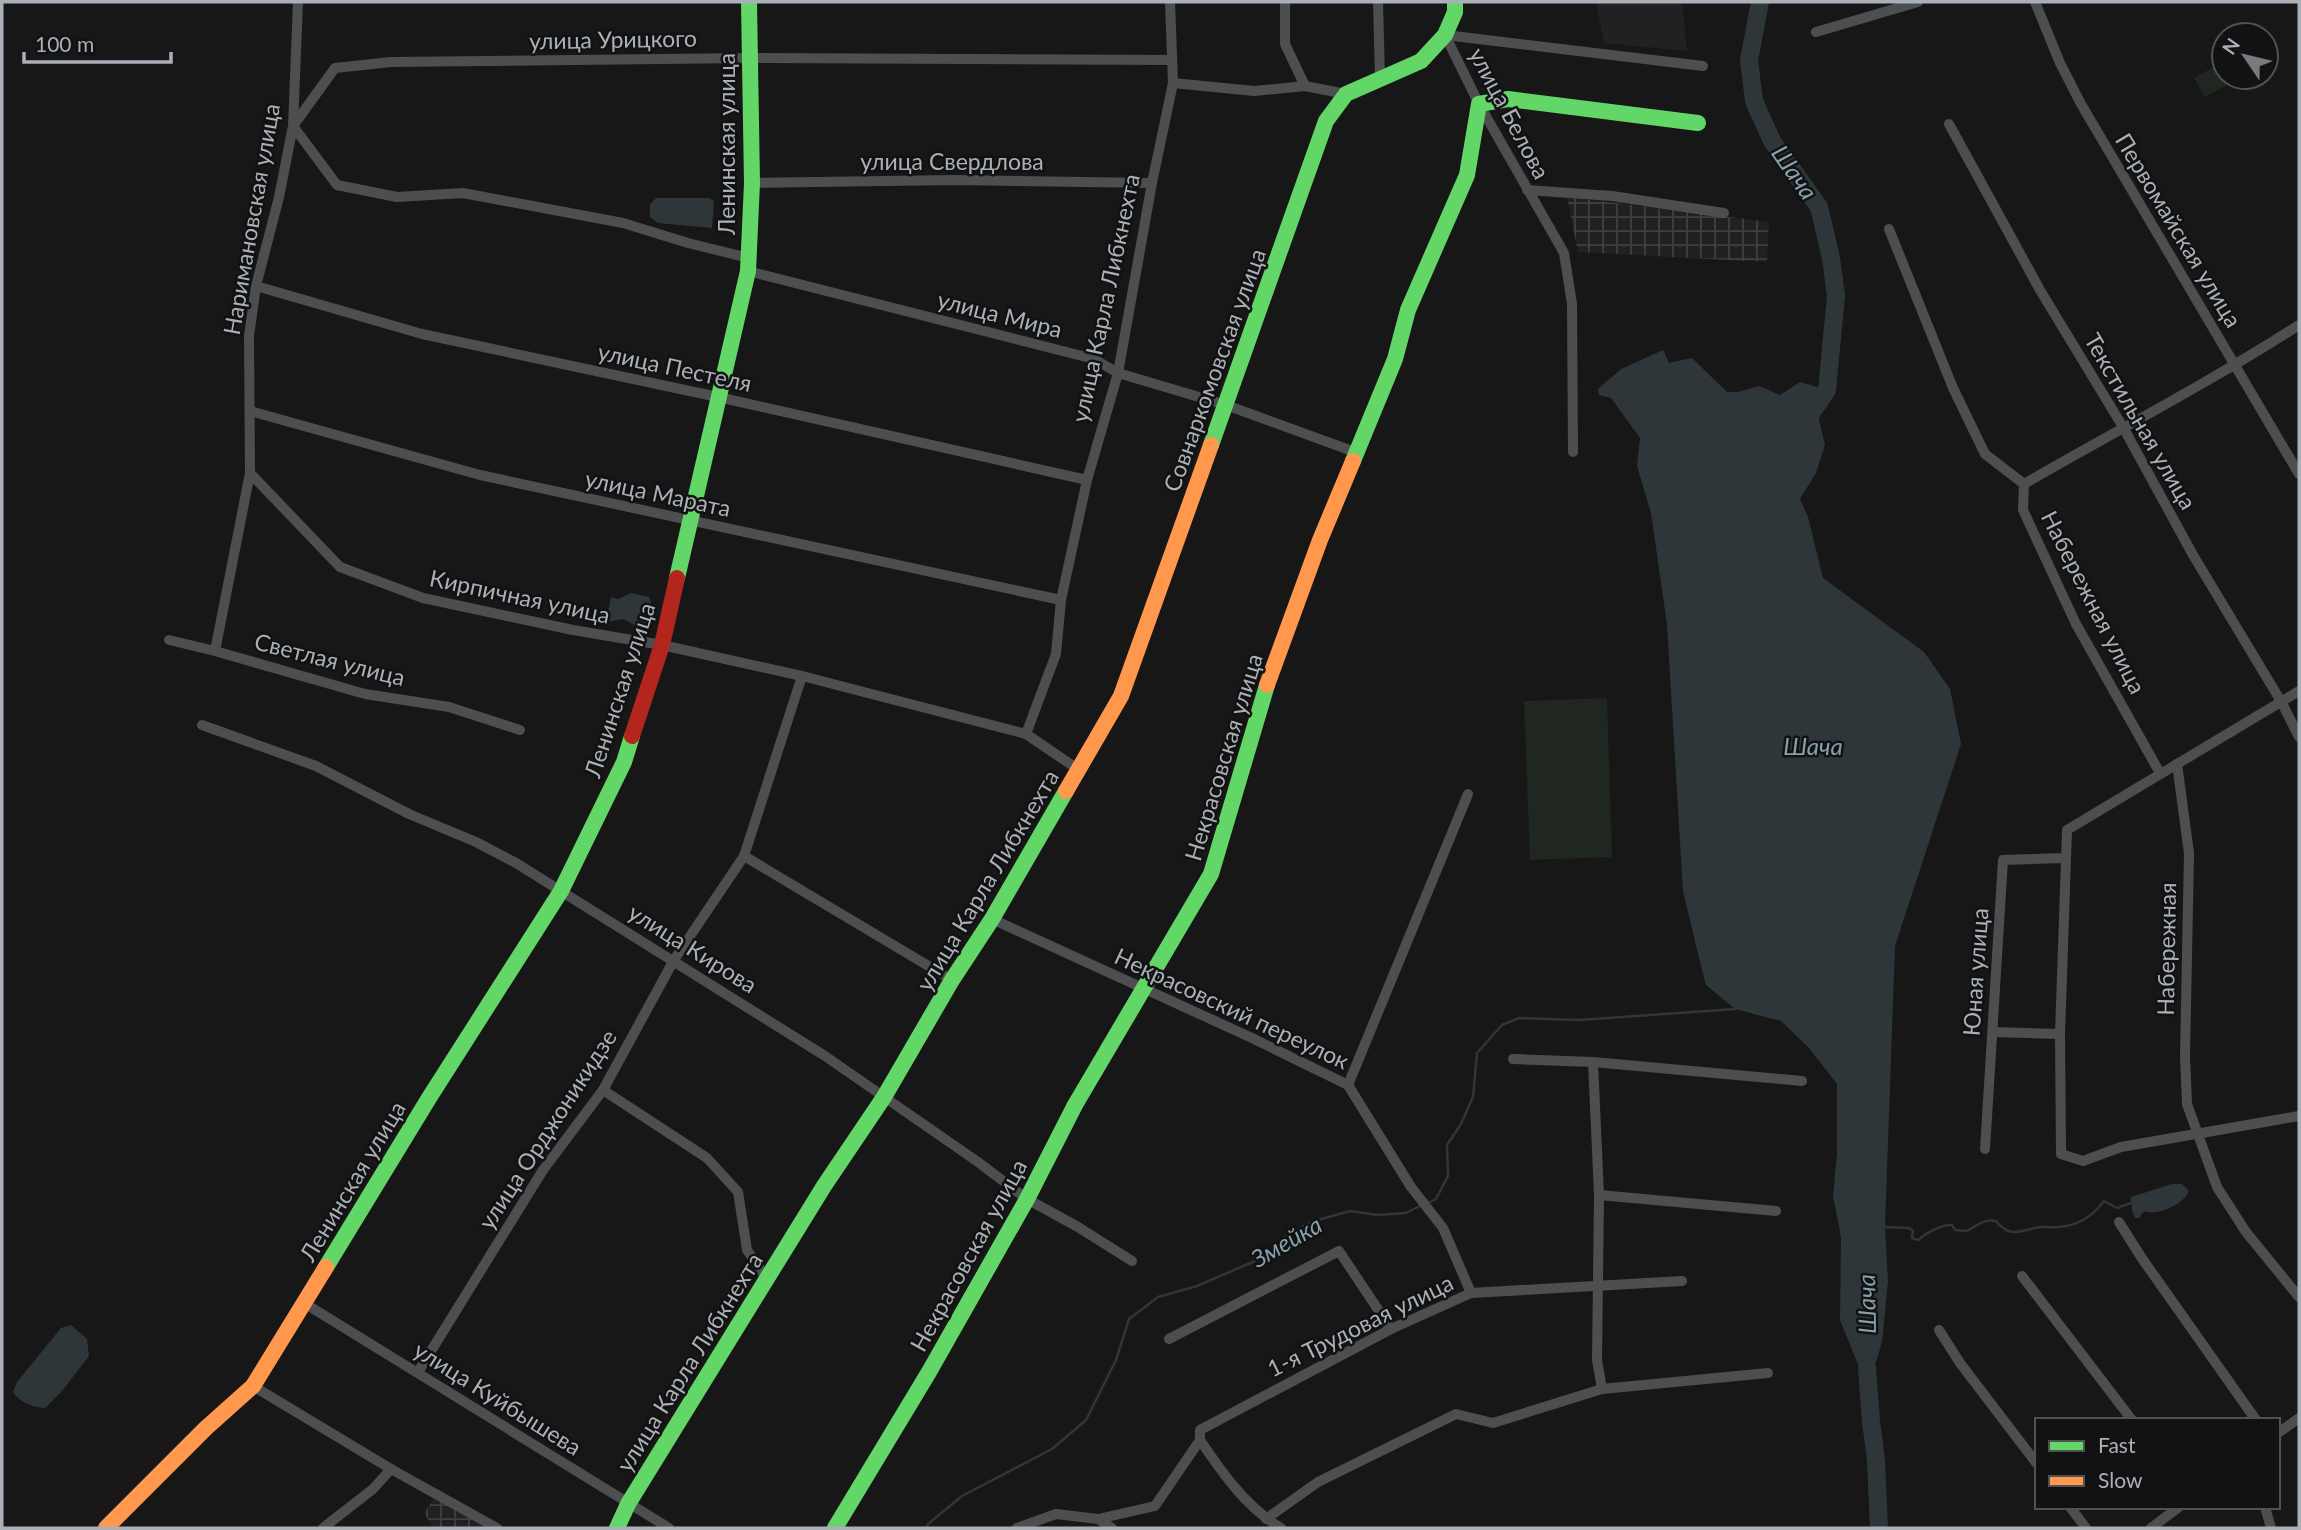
<svg xmlns="http://www.w3.org/2000/svg" width="2301" height="1530" font-family="Lato,sans-serif">
<style>
.built{fill:#212123}
.industrial{fill:url(#industrial-grid)}
.pitch{fill:#202620}
.water{fill:#2e363a}
.lines{fill:none;stroke-linecap:round;stroke-linejoin:round}
.stream{stroke:#2e363a;stroke-width:2.5}
.river{stroke:#2e363a;stroke-width:18}
.street{stroke:#4c4e50;stroke-width:10}
.fast{stroke:#63d668;stroke-width:16}
.slow{stroke:#ff974d;stroke-width:16}
.jam{stroke:#b3261e;stroke-width:16}
.labels{text-anchor:middle;dominant-baseline:central;stroke-width:5;stroke-linejoin:round;paint-order:stroke}
.street-label{font-size:23px;fill:#aab0b7;stroke:#121213}
.water-label{font-size:24px;font-style:italic;fill:#86a0ad;stroke:#121213}
</style>
<defs>
<pattern id="industrial-grid" width="8" height="8" patternUnits="userSpaceOnUse" patternTransform="scale(1.75)"><rect width="8" height="8" fill="#212123"/><path d="M0 4h8M4 0v8" fill="none" stroke="#3f3f41"/></pattern>
</defs>
<rect width="100%" height="100%" fill="#171718"/>
<polygon class="built" points="1596,2 1682,2 1687,51 1604,43"/>
<g class="industrial">
<polygon points="1567,197 1769,222 1767,262 1578,252"/>
<polygon points="435,1497 486,1528 433,1528 424,1513"/>
</g>
<g class="pitch">
<polygon points="2224,61 2224,77 2241,77 2205,97 2194,78"/>
<polygon points="1607,698 1612,857 1530,860 1524,701"/>
</g>
<g class="water">
<polygon points="656,198 709,198 714,201 712,228 658,223 650,217 650,205"/>
<polygon points="1663,350 1669,363 1692,358 1727,392 1738,392 1759,386 1780,395 1800,382 1827,390 1819,419 1825,445 1816,473 1800,499 1808,517 1823,578 1924,652 1950,689 1961,744 1895,946 1885,1227 1888,1281 1882,1342 1868,1389 1840,1320 1841,1237 1833,1196 1837,1153 1837,1084 1809,1048 1781,1021 1735,1009 1706,985 1700,962 1683,891 1667,625 1651,513 1637,466 1640,438 1611,398 1599,395 1598,389 1621,369"/>
<path d="M 631,593 L 649,597 C 653,609 654,617 646,627 L 636,626 L 623,619 L 606,622 L 611,597 L 618,599 Z"/>
<path d="M 2172,1184 L 2182,1184 L 2189,1191 C 2184,1204 2159,1216 2144,1211 L 2139,1218 L 2135,1218 L 2132,1210 L 2131,1197 Z"/>
<path d="M 71,1325 L 87,1339 L 89,1356 L 62,1391 L 45,1408 C 33,1407 20,1403 13,1392 L 17,1382 L 61,1328 Z"/>
</g>
<g class="lines">
<g class="stream">
<polyline points="1426,1204 1436,1199 1448,1176 1447,1145 1461,1124 1473,1097 1477,1053 1502,1025 1519,1018 1580,1020 1735,1009 1737,1007"/>
<path d="M 1885,1227 L 1909,1228 L 1913,1231 L 1912,1238 L 1918,1240 C 1926,1233 1942,1224 1952,1225 L 1955,1230 L 1967,1231 C 1978,1225 1983,1219 1996,1221 C 2011,1240 2022,1229 2041,1227 C 2046,1226 2052,1228 2058,1227 C 2077,1226 2092,1217 2104,1201 L 2117,1208 L 2131,1203"/>
<polyline points="926,1528 928,1524 962,1496 1052,1449 1086,1420 1116,1360 1129,1319 1158,1297 1197,1286 1269,1255 1285,1237 1311,1222 1350,1211 1377,1215 1406,1213 1420,1206"/>
</g>
<g class="river">
<polyline points="1760,2 1749,60 1754,101 1772,141 1819,207 1831,258 1836,296 1827,390 1815,408"/>
<polyline points="1867,1368 1871,1421 1876,1461 1879,1528"/>
</g>
<g class="street">
<polyline points="1285,2 1285,44 1305,86"/>
<polyline points="1378,2 1380,78"/>
<polyline points="2035,2 2060,63 2081,104 2299,474"/>
<polyline points="1816,32 1918,2"/>
<polyline points="1445,35 1479,104 1564,253 1572,304 1573,452"/>
<polyline points="1445,35 1703,66"/>
<polyline points="1173,83 1254,91 1305,86 1346,94"/>
<polyline points="1949,124 2040,290 2123,427 2193,555 2282,703 2299,737"/>
<polyline points="752,183 956,180 1152,183"/>
<polyline points="1527,190 1612,196 1724,213"/>
<polyline points="1889,229 1953,388 1985,454 2024,484 2023,510 2076,624 2160,773"/>
<polyline points="749,258 688,243 623,223 463,193 397,197 337,185 293,126 335,68 391,62 749,58 1172,60"/>
<polyline points="748,271 1094,359 1118,373 1226,405 1355,452"/>
<polyline points="256,286 422,334 718,397 1087,480"/>
<polyline points="250,411 480,475 1061,600"/>
<polyline points="250,473 340,567 423,598 573,630 662,645 802,676 1026,734"/>
<path d="M 2024,484 C 2116,431 2210,382 2299,325"/>
<polyline points="169,640 215,651 365,694 449,707 520,730"/>
<polyline points="215,651 250,473 249,336 256,286 279,197 293,126 298,2"/>
<polyline points="2299,691 2067,830 2060,1034 2061,1154 2083,1161 2121,1147 2299,1116"/>
<polyline points="202,725 316,766 409,814 476,842 516,863 825,1056 978,1162 1027,1199 1078,1227 1132,1261"/>
<polyline points="2177,764 2189,853 2185,1056 2187,1104 2217,1187 2246,1232 2299,1297"/>
<polyline points="1079,770 1026,734 1056,654 1061,600 1087,480 1118,373 1152,183 1173,83 1170,2"/>
<polyline points="744,856 952,980"/>
<polyline points="992,919 1252,1038 1348,1085 1411,1187 1443,1228 1471,1293"/>
<polyline points="1993,1032 2060,1034"/>
<polyline points="1513,1059 1593,1062 1802,1081"/>
<polyline points="1593,1062 1599,1195 1597,1360 1602,1389"/>
<polyline points="1348,1085 1468,794"/>
<polyline points="603,1090 707,1158 738,1192 747,1250 767,1279"/>
<polyline points="1985,1149 2003,860 2065,858"/>
<polyline points="1599,1195 1776,1211"/>
<polyline points="2119,1222 2141,1257 2256,1420"/>
<polyline points="2022,1276 2132,1420"/>
<polyline points="304,1303 669,1528"/>
<polyline points="1939,1330 1960,1363 2037,1464"/>
<polyline points="1169,1339 1339,1251 1391,1329"/>
<polyline points="418,1372 543,1170 603,1090 674,960 744,856 802,676"/>
<polyline points="253,1386 391,1469 497,1528"/>
<polyline points="2278,1433 2299,1418"/>
<path d="M 1200,1440 C 1223,1474 1246,1507 1281,1528"/>
<polyline points="2070,1507 2086,1528"/>
<polyline points="2265,1507 2271,1528"/>
<polyline points="1098,1519 1112,1528"/>
<polyline points="1266,1519 1318,1482 1456,1414 1493,1423 1602,1389 1768,1373"/>
<polyline points="323,1528 373,1489 391,1469"/>
<polyline points="1017,1528 1056,1514 1098,1519 1155,1506 1200,1440 1200,1430 1391,1329 1471,1293 1682,1281"/>
<polyline points="2151,1528 2179,1507"/>
</g>
<g class="fast">
<polyline points="1211,445 1326,121 1346,94 1421,61 1445,35 1455,12 1455,2"/>
<polyline points="1353,461 1395,359 1408,310 1467,175 1479,104 1508,99 1698,123"/>
<polyline points="677,578 748,271 752,183 749,2"/>
<polyline points="326,1267 429,1098 561,891 624,762 632,736"/>
<polyline points="617,1528 628,1504 824,1186 884,1097 952,980 992,919 1066,791"/>
<polyline points="835,1528 929,1372 1027,1199 1075,1105 1211,874 1267,685"/>
</g>
<g class="slow">
<polyline points="1267,685 1320,540 1353,461"/>
<polyline points="1066,791 1121,696 1211,445"/>
<polyline points="106,1528 206,1428 253,1386 326,1267"/>
</g>
<polyline class="jam" points="632,736 662,645 677,578"/>
</g>
<g class="labels">
<g class="street-label">
<text transform="translate(613 39) rotate(-1)">улица Урицкого</text>
<text transform="translate(1510 113) rotate(62)">улица Белова</text>
<text transform="translate(726 144) rotate(-90)">Ленинская улица</text>
<text x="952" y="161">улица Свердлова</text>
<text transform="translate(251 219) rotate(-80)">Наримановская улица</text>
<text transform="translate(2179 230) rotate(59)">Первомайская улица</text>
<text transform="translate(1105 298) rotate(-78)">улица Карла Либкнехта</text>
<text transform="translate(1000 314) rotate(14)">улица Мира</text>
<text transform="translate(675 367) rotate(12)">улица Пестеля</text>
<text transform="translate(1214 370) rotate(-70)">Совнаркомовская улица</text>
<text transform="translate(2141 421) rotate(60)">Текстильная улица</text>
<text transform="translate(658 493) rotate(12)">улица Марата</text>
<text transform="translate(520 596) rotate(12)">Кирпичная улица</text>
<text transform="translate(2094 602) rotate(63)">Набережная улица</text>
<text transform="translate(330 659) rotate(14)">Светлая улица</text>
<text transform="translate(619 690) rotate(-72)">Ленинская улица</text>
<text transform="translate(1223 757) rotate(-73)">Некрасовская улица</text>
<text transform="translate(987 880) rotate(-59)">улица Карла Либкнехта</text>
<text transform="translate(693 948) rotate(32)">улица Кирова</text>
<text transform="translate(2166 949) rotate(-89)">Набережная</text>
<text transform="translate(1975 972) rotate(-86)">Юная улица</text>
<text transform="translate(1232 1008) rotate(25)">Некрасовский переулок</text>
<text transform="translate(547 1129) rotate(-57)">улица Орджоникидзе</text>
<text transform="translate(352 1181) rotate(-59)">Ленинская улица</text>
<text transform="translate(968 1255) rotate(-61)">Некрасовская улица</text>
<text transform="translate(1360 1325) rotate(-26)">1-я Трудовая улица</text>
<text transform="translate(689 1362) rotate(-58)">улица Карла Либкнехта</text>
<text transform="translate(498 1398) rotate(32)">улица Куйбышева</text>
</g>
<g class="water-label">
<text transform="translate(1795 172) rotate(55)">Шача</text>
<text x="1813" y="745">Шача</text>
<text transform="translate(1286 1241) rotate(-30)">Змейка</text>
<text transform="translate(1866 1304) rotate(-91)">Шача</text>
</g>
</g>
<rect width="2301" height="1530" fill="none" stroke="#aab0b7" stroke-width="7"/>
<rect x="2035" y="1418" width="245" height="91" fill="#121213" stroke="#4f5155" stroke-width="2"/>
<rect x="2049" y="1441" width="35" height="10" fill="#63d668" stroke="#4f5155" stroke-width="2"/>
<text x="2098" y="1453" font-size="21" fill="#aab0b7">Fast</text>
<rect x="2049" y="1476" width="35" height="10" fill="#ff974d" stroke="#4f5155" stroke-width="2"/>
<text x="2098" y="1488" font-size="21" fill="#aab0b7">Slow</text>
<g transform="translate(2245 56) rotate(305)"><circle r="33" fill="#121213" stroke="#4f5155" stroke-width="2"/>
<path d="M0-5L12 26L0 18L-12 26Z" fill="#777a7f"/>
<text y="-10" font-size="19" font-weight="bold" text-anchor="middle" fill="#aab0b7">N</text>
</g>
<path d="M24 52v10h147v-10" fill="none" stroke="#aab0b7" stroke-width="3.5"/>
<text x="35" y="52" font-size="21" fill="#aab0b7" stroke="#121213" stroke-width="5" paint-order="stroke">100 m</text>
</svg>
